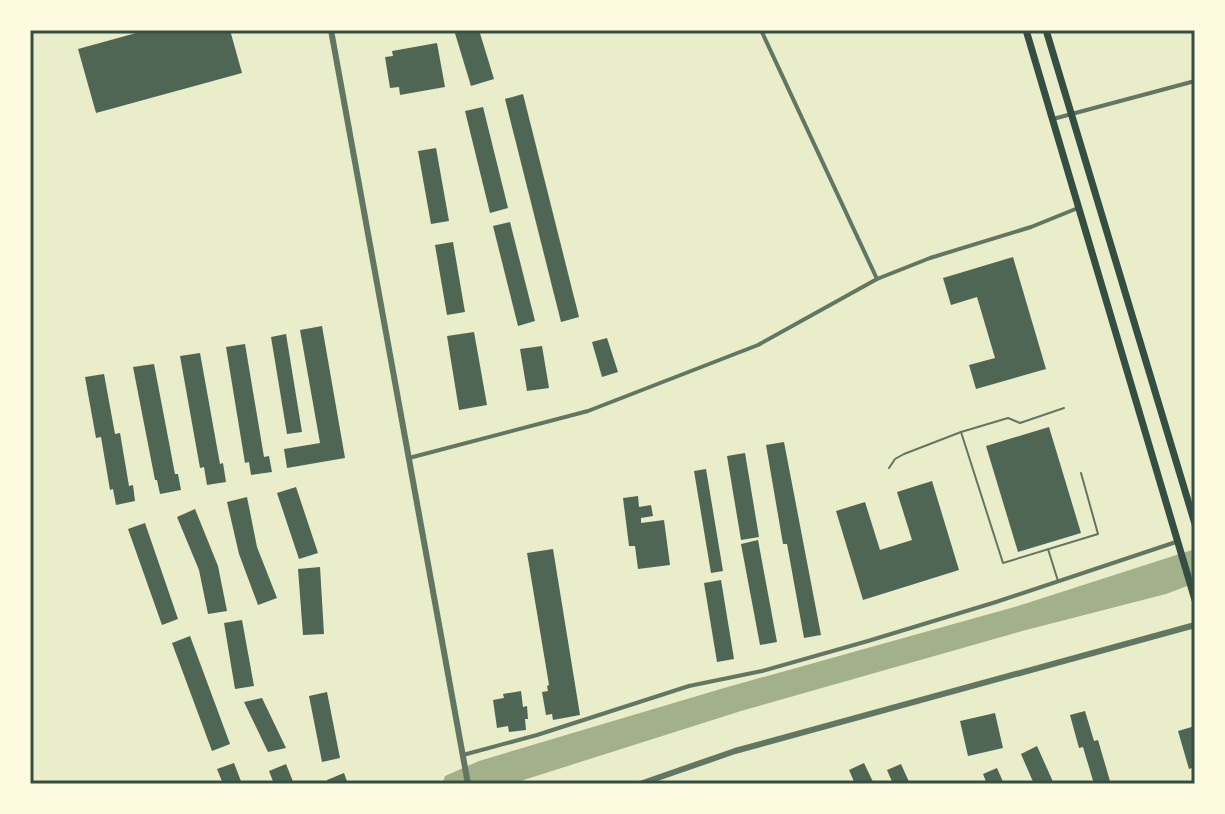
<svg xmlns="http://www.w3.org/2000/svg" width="1225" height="814" font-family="Roboto,sans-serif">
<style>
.water{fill:#a3b18a}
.building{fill:#4f6655}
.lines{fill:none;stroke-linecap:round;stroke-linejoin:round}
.service{stroke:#617663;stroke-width:2}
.minor{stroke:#617663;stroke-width:4}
.tertiary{stroke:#617663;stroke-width:6}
.primary{stroke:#344e41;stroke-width:7}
.neatline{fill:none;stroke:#344e41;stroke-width:3}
</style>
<rect width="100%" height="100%" fill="#e9edc9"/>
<polygon class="water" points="1195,549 1195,583 1166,594 1026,630 741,711 511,784 442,784 445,776 479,761 724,688 1018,606"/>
<g class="building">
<polygon points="147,30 230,30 242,73 96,113 78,49"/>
<polygon points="454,30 479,30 494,79 471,86"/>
<polygon points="437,43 445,87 400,95 399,87 390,88 385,57 393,56 392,51"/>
<polygon points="523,94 579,317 561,322 505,99"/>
<polygon points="483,107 508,208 490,213 465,111"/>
<polygon points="436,148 449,221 431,224 418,151"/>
<polygon points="510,222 535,321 518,326 493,226"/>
<polygon points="453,242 465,312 447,315 435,245"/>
<polygon points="1013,257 1046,369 976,389 969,365 995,358 977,297 951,305 943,278"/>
<polygon points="322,326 345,458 287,468 284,449 320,443 300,330"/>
<polygon points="474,332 487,405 459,410 447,336"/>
<polygon points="286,334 302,432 287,434 271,337"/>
<polygon points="607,338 618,372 602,377 592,342"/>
<polygon points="245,344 264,457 269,456 272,472 251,475 249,462 245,463 226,347"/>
<polygon points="542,346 549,388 527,391 520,349"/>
<polygon points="200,353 220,464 223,463 226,482 207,485 204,467 200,468 180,356"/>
<polygon points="154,364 175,474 178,474 181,490 160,494 157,480 155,480 133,367"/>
<polygon points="104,374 115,434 120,433 129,486 133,485 135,501 116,505 113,489 110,490 101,437 96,438 85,377"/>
<polygon points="1049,427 1081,533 1018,552 986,446"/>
<polygon points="784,442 821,635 804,638 787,544 783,544 766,445"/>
<polygon points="745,453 759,537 741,540 727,456"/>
<polygon points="706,469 723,571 711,573 694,471"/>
<polygon points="932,481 959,570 863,600 836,511 865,502 880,550 912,540 897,492"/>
<polygon points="296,487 318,553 299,559 277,493"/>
<polygon points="638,496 639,507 651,505 653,516 641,518 641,523 664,520 670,565 638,569 635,546 629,546 623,498"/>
<polygon points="247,497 257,547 277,598 258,605 239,554 227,502"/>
<polygon points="195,509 218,566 227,611 208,614 199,570 177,517"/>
<polygon points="145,523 178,619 162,625 128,529"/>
<polygon points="758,540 777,642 760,645 741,544"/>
<polygon points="553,549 580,715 553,720 552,714 546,715 542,692 548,691 547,686 549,685 527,553"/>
<polygon points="320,567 324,634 303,635 298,569"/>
<polygon points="721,580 734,659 717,662 704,583"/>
<polygon points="242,620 254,686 235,689 224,623"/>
<polygon points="190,636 230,744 212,751 172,643"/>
<polygon points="521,691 523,707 527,706 528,719 525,719 526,730 509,732 508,726 497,728 493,700 504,698 503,694"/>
<polygon points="327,692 340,758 322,762 309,696"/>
<polygon points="262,698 286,748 268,752 244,702"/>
<polygon points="1085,711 1094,741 1098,740 1110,781 1101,784 1094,784 1083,747 1079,748 1070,715"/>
<polygon points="995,713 1003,748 968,756 960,721"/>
<polygon points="1195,726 1195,767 1189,769 1178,731"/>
<polygon points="1037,746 1054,784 1034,784 1021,754"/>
<polygon points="234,763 242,784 223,784 217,769"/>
<polygon points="864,763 874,784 855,784 849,770"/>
<polygon points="286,764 294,784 274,784 269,771"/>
<polygon points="901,764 910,784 893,784 887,770"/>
<polygon points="997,768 1004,784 987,784 983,774"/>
<polygon points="344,773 348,784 328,784 327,780"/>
</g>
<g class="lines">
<g class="service">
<polyline points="961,432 1003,563 1098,534 1081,473"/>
<polyline points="889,468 895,459 904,454 961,432 1008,418 1020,423 1064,408"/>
<polyline points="1048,549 1058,581"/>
</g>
<g class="minor">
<polyline points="761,30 877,279"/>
<polyline points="1053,119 1195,81"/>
<polyline points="409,458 588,411 758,345 877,279 930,258 1031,227 1078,208"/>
<polyline points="463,755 537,735 689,686 762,671 868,641 996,602 1176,542"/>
</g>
<g class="tertiary">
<polyline points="331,30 468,784"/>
<polyline points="640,784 735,751 1195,625"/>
</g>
<g class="primary">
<polyline points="1026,30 1195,600"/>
<polyline points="1046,30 1195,524"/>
</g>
</g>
<rect width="1225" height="814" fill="none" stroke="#fefae0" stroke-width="64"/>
<rect x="32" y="32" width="1161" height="750" class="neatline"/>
</svg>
